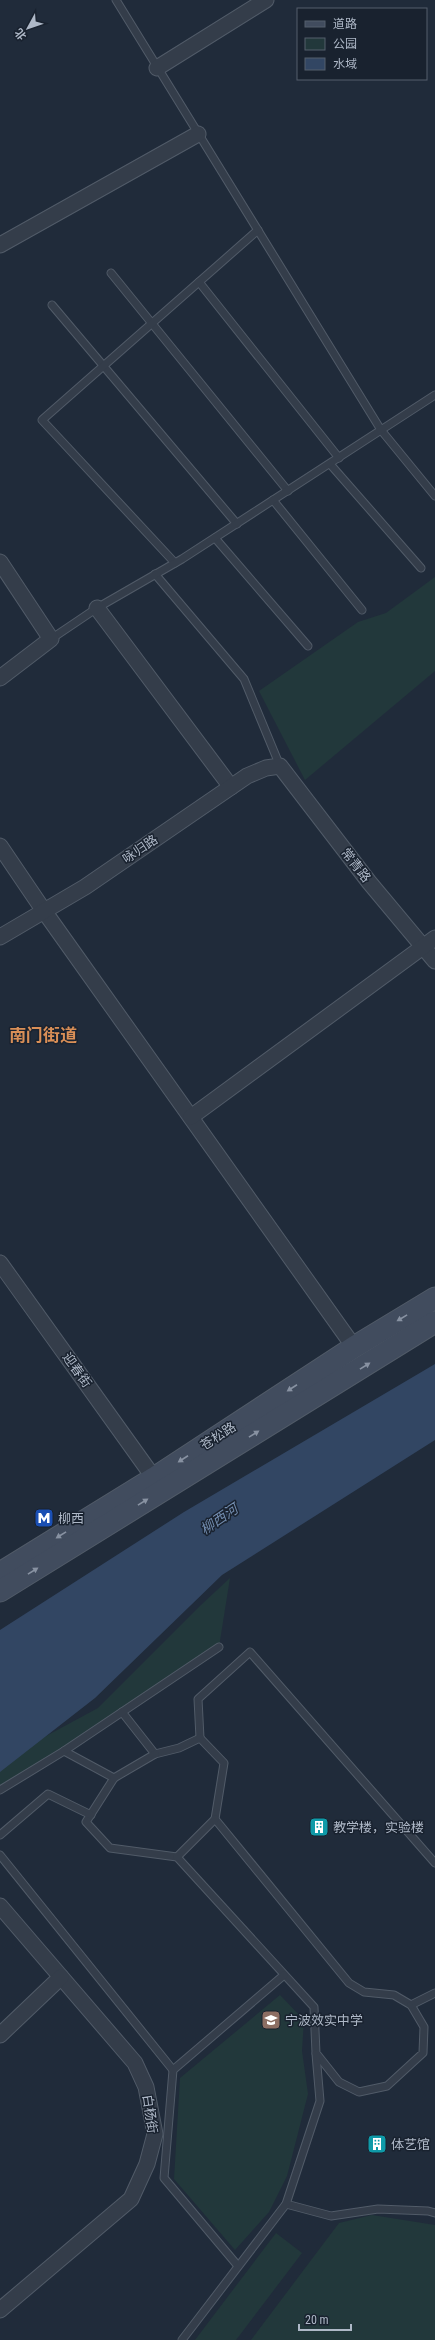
<svg xmlns="http://www.w3.org/2000/svg" width="435" height="2340" font-family="'Roboto Condensed','Noto Sans SC',sans-serif">
<style>
.green{fill:#22383b}
.water{fill:#324663}
.lines{fill:none;stroke-linecap:round;stroke-linejoin:round}
.service-casing{stroke:#515b68;stroke-width:9}
.minor-casing{stroke:#515b68;stroke-width:17}
.secondary-casing{stroke:#515b68;stroke-width:23}
.service{stroke:#343d4a;stroke-width:7}
.minor{stroke:#343d4a;stroke-width:15}
.secondary{stroke:#414c5e;stroke-width:21}
.oneway{fill:#8892a2}
.labels{text-anchor:middle;dominant-baseline:central;stroke-width:3;stroke-linejoin:round;paint-order:stroke}
.street-label{font-size:13px;fill:#aeb8c7;stroke:#19222f}
.poi-label{font-size:13px;fill:#aeb8c7;stroke:#19222f;text-anchor:start}
.water-label{font-size:14px;font-style:italic;fill:#748eb1;stroke:#19222f}
.district-label{font-size:17px;font-weight:bold;fill:#d98f57;stroke:#19222f}
</style>
<rect width="100%" height="100%" fill="#202b3a"/>
<g class="green">
<polygon points="435,577 435,671 305,780 259,691 358,622 386,613"/>
<polygon points="230,1578 219,1647 0,1788 0,1761 98,1708 201,1605"/>
<polygon points="280,1995 304,2020 302,2051 308,2094 287,2176 269,2212 235,2250 174,2179 180,2078"/>
<polygon points="372,2215 435,2225 435,2340 251,2340 339,2223"/>
<polygon points="276,2233 302,2253 236,2340 195,2340"/>
</g>
<polygon class="water" points="435,1364 435,1440 222,1575 95,1698 0,1772 0,1630 184,1512"/>
<g class="lines">
<g class="service-casing">
<g id="service">
<polyline points="116,0 381,430 435,496"/>
<polyline points="111,273 288,491"/>
<polyline points="199,282 339,458"/>
<polyline points="52,305 237,524"/>
<polyline points="330,464 421,568"/>
<polyline points="273,500 362,610"/>
<polyline points="215,538 308,646"/>
<polyline points="175,563 42,420 258,230"/>
<polyline points="155,574 244,679 280,766"/>
<polyline points="51,639 97,608 182,559 435,395"/>
<polyline points="200,1738 198,1699 250,1652 435,1863"/>
<polyline points="64,1751 114,1778 86,1822 110,1848 177,1857 314,2007 316,2053 339,2082 359,2092 387,2086 423,2053 424,2027 411,2005 394,1995 364,1992 349,1983 215,1819 224,1763 200,1738 179,1748 155,1754 122,1712"/>
<polyline points="114,1778 155,1754"/>
<polyline points="0,1790 64,1751 219,1647"/>
<polyline points="0,1835 48,1794 91,1815"/>
<polyline points="0,1855 173,2070"/>
<polyline points="177,1857 215,1819"/>
<polyline points="411,2005 435,1993"/>
<polyline points="286,2204 331,2216 378,2209 428,2211 435,2213"/>
<polyline points="238,2266 164,2178 173,2070 284,1975"/>
<polyline points="182,2340 286,2204 320,2101 316,2054"/>
</g>
</g>
<g class="minor-casing">
<g id="minor">
<polyline points="157,68 266,0"/>
<polyline points="0,245 198,134"/>
<polyline points="0,562 51,639 0,678"/>
<polyline points="97,608 231,787"/>
<polyline points="0,846 44,911 354,1347"/>
<polyline points="0,937 85,887 247,776 266,768 280,766 369,882 435,961"/>
<polyline points="191,1117 435,938"/>
<polyline points="0,1263 154,1478"/>
<polyline points="0,1906 135,2063 146,2087 155,2134 147,2164 131,2199 0,2310"/>
<polyline points="0,2035 61,1977"/>
</g>
</g>
<g class="secondary-casing">
<g id="secondary">
<polyline points="0,1573 154,1478 354,1347 435,1298"/>
<polyline points="0,1591 435,1322"/>
</g>
</g>
<use href="#service" class="service"/>
<use href="#minor" class="minor"/>
<use href="#secondary" class="secondary"/>
</g>
<defs><path id="oneway-solid" d="M-6-.8H1V-3.2L6.5 0L1 3.2V.8H-6Z"/></defs>
<g class="oneway">
<use href="#oneway-solid" transform="translate(402 1318) rotate(149)"/>
<use href="#oneway-solid" transform="translate(365 1366) rotate(-32)"/>
<use href="#oneway-solid" transform="translate(292 1388) rotate(147)"/>
<use href="#oneway-solid" transform="translate(254 1434) rotate(-32)"/>
<use href="#oneway-solid" transform="translate(183 1459) rotate(147)"/>
<use href="#oneway-solid" transform="translate(143 1502) rotate(-32)"/>
<use href="#oneway-solid" transform="translate(61 1535) rotate(148)"/>
<use href="#oneway-solid" transform="translate(33 1571) rotate(-32)"/>
</g>
<defs>
<g id="metro-square" transform="scale(1)"><rect x="-9" y="-9" width="18" height="18" rx="4" fill="#1a4fb4" stroke="#19222f"/><path d="M-5.5 5V-5H-3L0 0L3-5H5.5V5H3V-.5L0 4L-3-.5V5Z" fill="#fff"/></g>
<g id="building-square" transform="scale(1)"><rect x="-9" y="-9" width="18" height="18" rx="4" fill="#0f9aa8" stroke="#19222f"/><path d="M-4-6H4V6H1V3H-1V6H-4ZM-2.5-4.3h1.7v1.8h-1.7ZM.8-4.3h1.7v1.8H.8ZM-2.5-1h1.7V.8h-1.7ZM.8-1h1.7V.8H.8Z" fill="#fff"/></g>
<g id="school-square" transform="scale(1)"><rect x="-9" y="-9" width="18" height="18" rx="4" fill="#8d6e63" stroke="#19222f"/><path d="M0-5L7-2L0 1L-7-2ZM-4 1L0 2.5L4 1V4Q0 6-4 4Z" fill="#fff"/></g>
</defs>
<g fill-rule="evenodd">
<use href="#metro-square" x="44" y="1518"/>
<use href="#building-square" x="319" y="1827"/>
<use href="#school-square" x="271" y="2020"/>
<use href="#building-square" x="377" y="2144"/>
</g>
<g class="labels">
<g class="street-label">
<text transform="translate(140 849) rotate(-34)">咏归路</text>
<text transform="translate(356 865) rotate(52)">常青路</text>
<text transform="translate(77 1370) rotate(54)">迎春街</text>
<text transform="translate(218 1436) rotate(-33)">苍松路</text>
<text transform="translate(150 2114) rotate(82)">白杨街</text>
</g>
<g class="poi-label">
<text x="58" y="1518">柳西</text>
<text x="333" y="1827">教学楼，实验楼</text>
<text x="285" y="2020">宁波效实中学</text>
<text x="391" y="2144">体艺馆</text>
</g>
<g class="water-label">
<text transform="translate(219 1519) rotate(-34)">柳西河</text>
</g>
<g class="district-label">
<text x="43" y="1035">南门街道</text>
</g>
</g>
<rect x="297" y="8" width="130" height="72" fill="#19222f" stroke="#555e6c"/>
<rect x="305" y="21" width="20" height="6" fill="#414c5e" stroke="#555e6c"/>
<text x="333" y="28" font-size="12" fill="#aeb8c7">道路</text>
<rect x="305" y="38" width="20" height="12" fill="#22383b" stroke="#555e6c"/>
<text x="333" y="48" font-size="12" fill="#aeb8c7">公园</text>
<rect x="305" y="58" width="20" height="12" fill="#324663" stroke="#555e6c"/>
<text x="333" y="68" font-size="12" fill="#aeb8c7">水域</text>
<g transform="translate(28 28) rotate(230)" stroke="#19222f" stroke-width="3" paint-order="stroke">
<path d="M0-3L7 15L0 10L-7 15Z" fill="#aeb8c7"/>
<text y="-6" font-size="11" font-weight="bold" text-anchor="middle" fill="#aeb8c7">北</text>
</g>
<path d="M299 2324v6h52v-6" fill="none" stroke="#aeb8c7" stroke-width="2"/>
<text x="305" y="2324" font-size="12" fill="#aeb8c7" stroke="#19222f" stroke-width="3" paint-order="stroke">20 m</text>
</svg>
